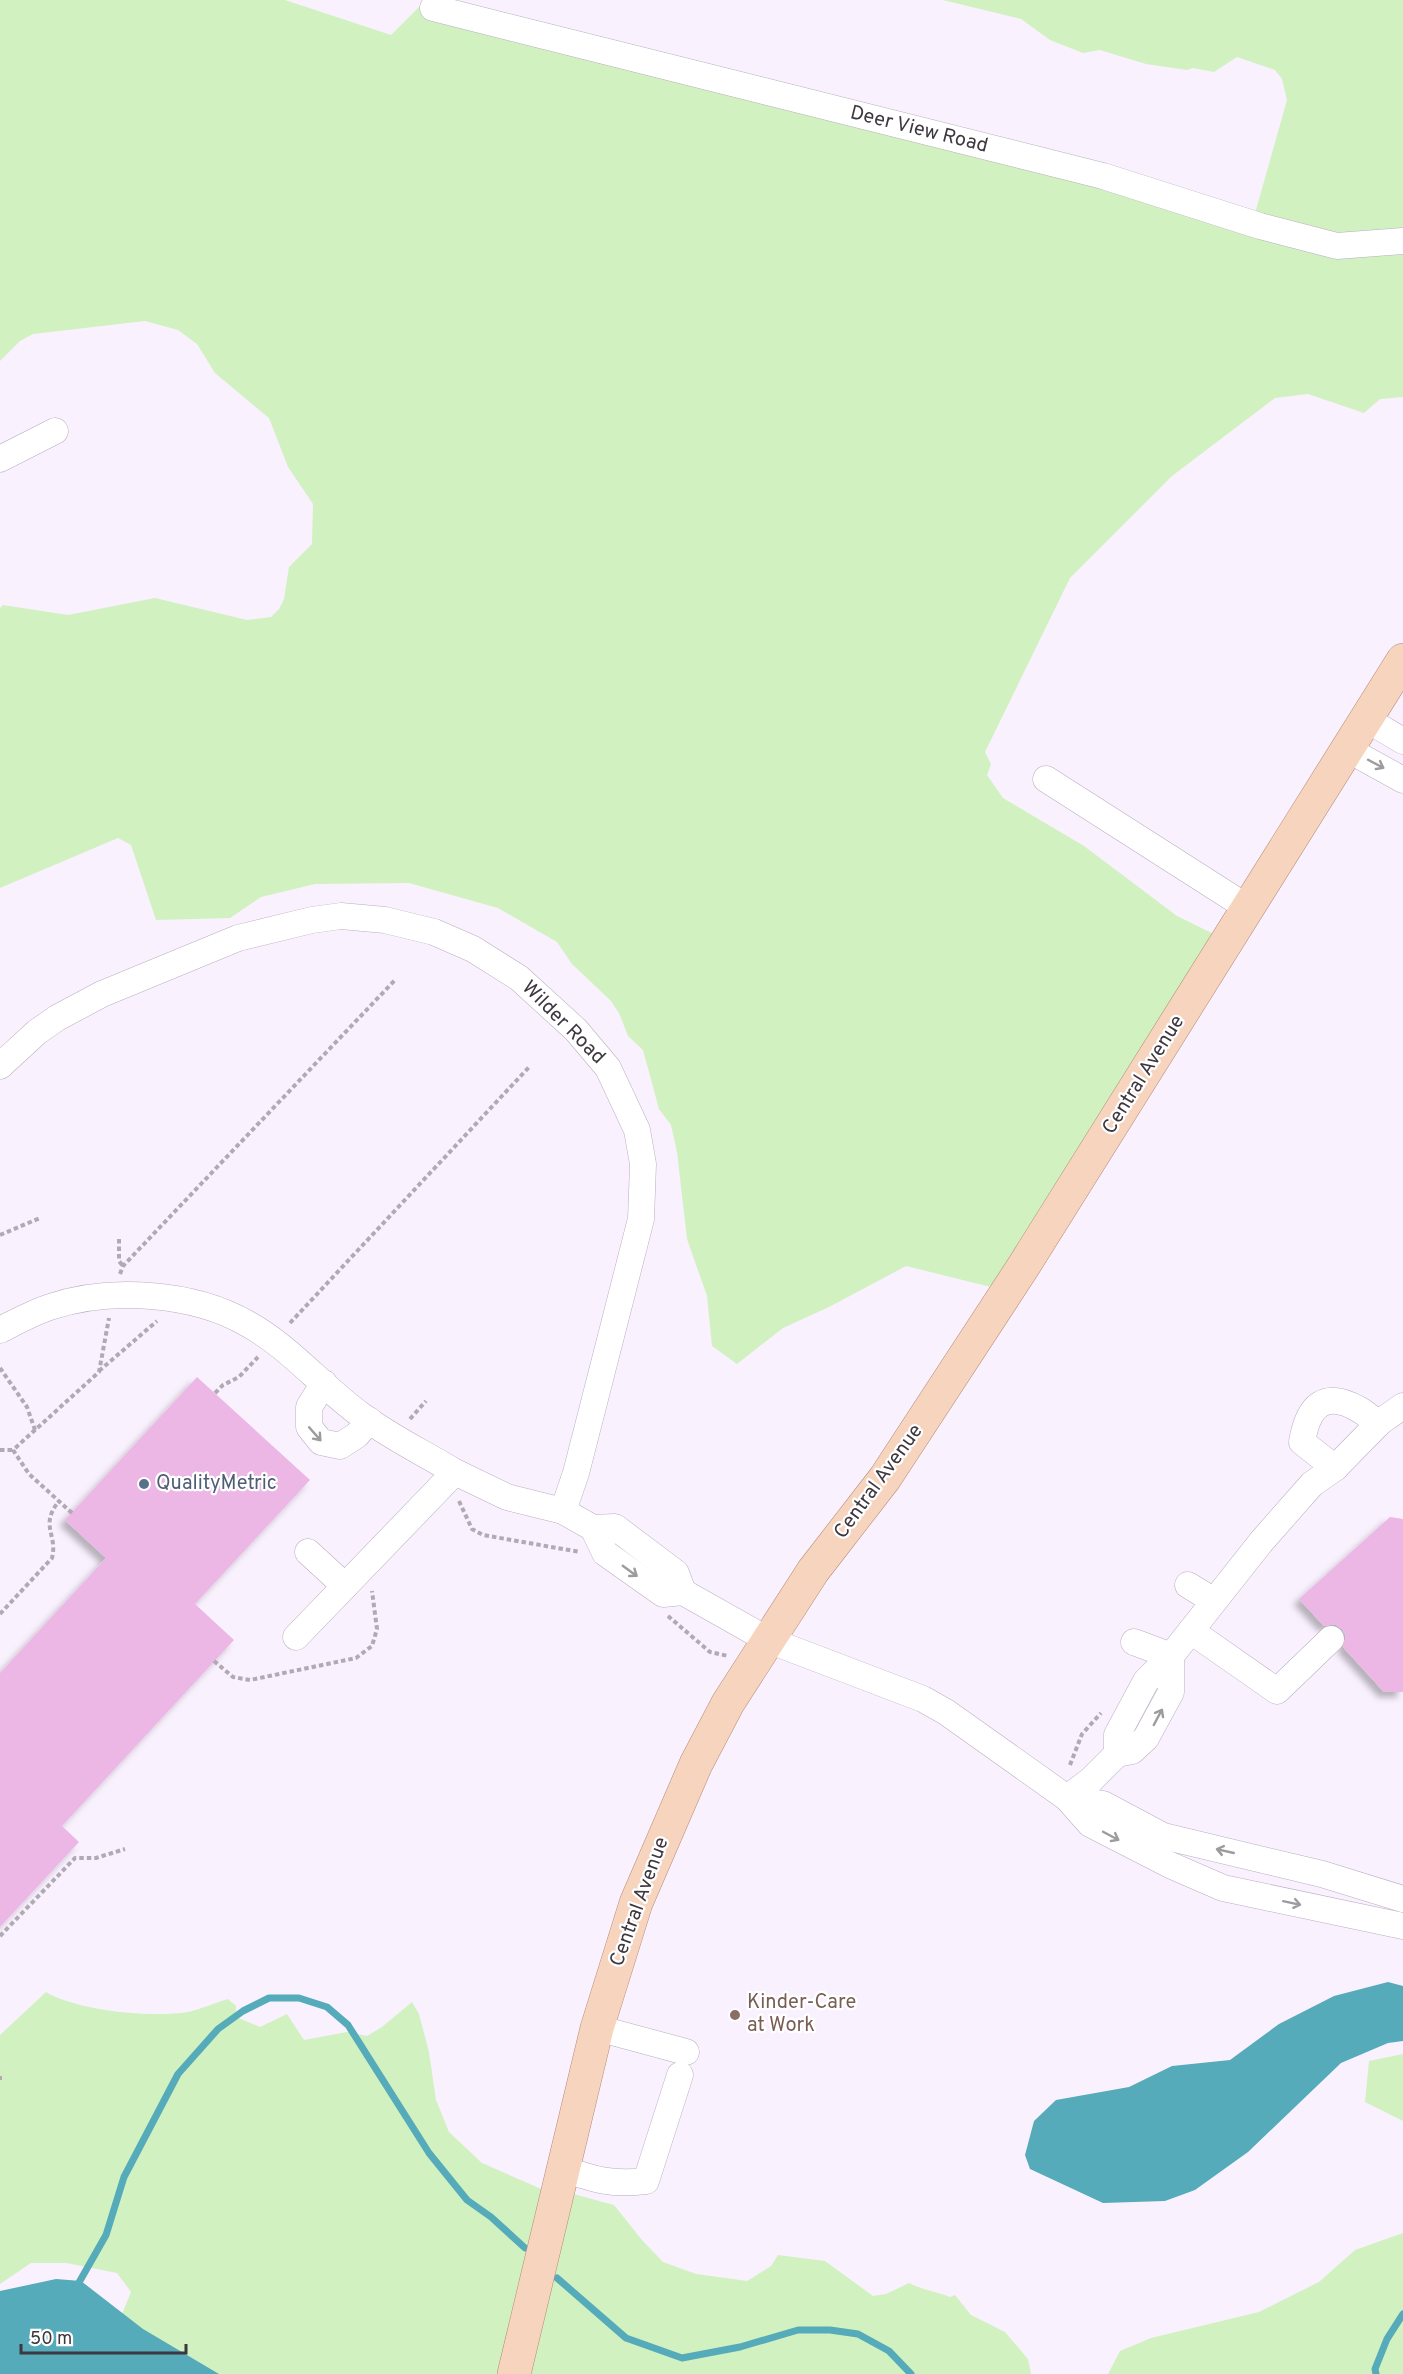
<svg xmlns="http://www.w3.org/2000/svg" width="1403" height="2374" font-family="Overpass,sans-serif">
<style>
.green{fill:#d1f1c0}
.water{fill:#55abb9}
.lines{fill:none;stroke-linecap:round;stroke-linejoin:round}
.stream{stroke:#55abb9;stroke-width:7}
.building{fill:#ecb7e5;filter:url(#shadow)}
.minor-casing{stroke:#bbadc1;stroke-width:27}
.major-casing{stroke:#b38a75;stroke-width:34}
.path{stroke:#b1a9b4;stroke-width:4;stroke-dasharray:4.5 3;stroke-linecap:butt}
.minor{stroke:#fff;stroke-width:26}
.major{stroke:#f7d4be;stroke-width:33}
.oneway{stroke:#9e9b9f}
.service-dot{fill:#5c6f8a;stroke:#fff;stroke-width:2}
.education-dot{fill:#8d6e63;stroke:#fff;stroke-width:2}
.labels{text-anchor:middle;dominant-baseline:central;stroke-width:4.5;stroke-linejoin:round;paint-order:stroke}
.street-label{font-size:20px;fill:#3d373f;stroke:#fff}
.service-label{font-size:20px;fill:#4e5e75;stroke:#fff;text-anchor:start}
.education-label{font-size:20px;fill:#785e54;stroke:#fff;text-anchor:start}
</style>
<defs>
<filter id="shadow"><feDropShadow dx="-5.5" dy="5.5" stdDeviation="3" flood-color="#0004"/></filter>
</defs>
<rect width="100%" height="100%" fill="#faf1fe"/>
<g class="green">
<polygon points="0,0 285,0 391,35 420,6 447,9 1254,217 1287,100 1282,79 1275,70 1237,57 1214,72 1193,68 1187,70 1146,64 1100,50 1083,53 1050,40 1021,19 943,0 1403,0 1403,397 1380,399 1364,413 1308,394 1275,398 1172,476 1070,578 985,752 991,764 987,775 1003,798 1084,846 1177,916 1226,940 1003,1290 906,1266 829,1307 783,1328 737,1364 712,1346 707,1296 687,1239 677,1152 671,1125 659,1109 643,1050 628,1036 619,1013 610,1000 572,964 557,942 498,908 409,883 315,884 261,897 230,918 156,920 131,845 118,838 0,888 0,608 3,605 68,615 155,598 247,620 271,617 279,609 284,599 289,567 312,544 313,504 288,467 269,418 215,373 197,344 178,330 145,321 33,334 20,341 0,361"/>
<path d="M 46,1992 C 78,2011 152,2018 188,2012 C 201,2009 215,2003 228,1999 L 236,2006 L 236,2017 L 260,2027 L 287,2014 L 304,2040 L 347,2032 L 367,2036 L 382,2027 L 412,2002 L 419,2014 L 429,2052 L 436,2100 L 449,2132 L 482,2163 L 546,2191 L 566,2192 L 614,2205 L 642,2240 L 663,2262 L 696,2274 L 747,2281 L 771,2266 L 778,2255 L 825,2261 L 873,2296 L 886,2294 L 909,2283 C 922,2290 935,2291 950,2297 L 955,2295 L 971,2315 L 1005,2332 L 1028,2359 L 1031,2374 L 218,2374 L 156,2349 L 122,2314 L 131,2292 L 117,2273 L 66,2263 L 31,2263 L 0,2284 L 0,2035 Z"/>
<polygon points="1403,2054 1403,2121 1365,2102 1369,2061"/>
<polygon points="1403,2233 1403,2374 1108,2374 1120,2351 1151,2338 1259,2312 1319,2282 1355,2250"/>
</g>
<g class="water">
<polygon points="1388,1982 1403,1986 1403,2041 1388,2043 1341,2063 1248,2152 1195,2190 1165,2201 1103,2203 1030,2169 1025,2155 1034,2121 1056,2100 1129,2087 1172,2066 1230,2060 1279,2024 1334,1996"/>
<polygon points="56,2279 81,2281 143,2329 219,2374 0,2374 0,2291"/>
</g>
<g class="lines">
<g class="stream">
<polyline points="557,2278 626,2338 682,2358 740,2347 798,2330 830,2330 858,2334 889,2351 911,2374"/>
<polyline points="77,2286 106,2235 124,2177 178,2074 218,2029 243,2011 269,1998 299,1998 327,2007 348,2025 429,2153 467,2200 491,2217 525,2248"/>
<polyline points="1376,2374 1375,2369 1387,2339 1403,2314"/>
</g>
</g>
<g class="building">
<polygon points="197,1377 310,1480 195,1604 234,1640 62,1826 79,1842 0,1927 0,1673 106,1558 65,1520"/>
<polygon points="1390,1517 1403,1519 1403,1692 1384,1692 1343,1647 1346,1636 1342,1629 1335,1624 1324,1626 1299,1599"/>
</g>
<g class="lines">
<g class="minor-casing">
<g id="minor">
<polyline points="433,8 1103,176 1260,226 1337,246 1403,241"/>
<polyline points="0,459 55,431"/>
<polyline points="1366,719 1403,741"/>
<polyline points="1347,749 1403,780"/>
<polyline points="1046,779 1248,908"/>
<polyline points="0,1066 37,1032 57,1018 102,994 238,938 312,920 341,916 385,920 434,932 473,949 519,978 576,1030 608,1068 637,1130 643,1164 641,1219 576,1473 563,1511 593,1528 605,1553 663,1594 683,1592 768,1640 923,1699 946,1712 1067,1798 1091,1780 1117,1754 1132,1751 1146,1738 1171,1692 1171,1656"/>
<path d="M 0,1330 C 16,1322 32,1313 50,1307 C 110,1287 193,1292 248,1324 C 291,1348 322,1387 361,1415 C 390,1437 424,1453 455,1472"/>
<polyline points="324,1383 309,1407 309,1427 321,1442 340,1446 357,1435 369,1420"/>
<path d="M 1335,1468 L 1302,1442 C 1308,1406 1324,1389 1360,1410 C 1367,1414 1372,1420 1380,1422"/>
<polyline points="593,1528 615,1527 676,1573 683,1592"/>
<polyline points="308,1552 345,1586"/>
<polyline points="1188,1585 1214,1601"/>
<polyline points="1191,1631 1277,1691 1331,1639"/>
<polyline points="296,1637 455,1472 507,1497 563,1511"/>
<polyline points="1134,1642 1171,1656"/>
<polyline points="1117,1754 1117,1735 1146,1681 1171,1656 1261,1542 1312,1484 1335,1468 1380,1422 1403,1406"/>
<polyline points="1067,1798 1090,1824 1170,1865 1223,1888 1403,1926"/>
<polyline points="1067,1798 1103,1804 1163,1836 1322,1874 1403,1899"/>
<polyline points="597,2028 686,2052"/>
<path d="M 564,2169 C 595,2180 612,2185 646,2181 L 680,2075"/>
</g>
</g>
<g class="major-casing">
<polyline id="major" points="514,2374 597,2028 636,1903 696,1764 728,1703 813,1571 885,1478 1023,1267 1403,660"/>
</g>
<g class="path">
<polyline points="0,1235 40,1218"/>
<polyline points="119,1239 119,1261 123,1266"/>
<polyline points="120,1274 123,1266 395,980"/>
<polyline points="290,1323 530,1066"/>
<polyline points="0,1368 27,1407 35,1430"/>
<polyline points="99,1371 157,1321"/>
<polyline points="215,1393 223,1385 239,1377 258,1357"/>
<polyline points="410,1419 426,1401"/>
<polyline points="0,1450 13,1450"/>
<polyline points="459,1501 472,1529 483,1535 580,1552"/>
<polyline points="72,1513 29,1474 13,1450 99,1372 109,1318"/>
<path d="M 0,1614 L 52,1558 C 58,1534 39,1526 59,1501"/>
<polyline points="668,1616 710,1652 728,1656"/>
<polyline points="214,1661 233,1677 250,1680 356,1658 372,1646 377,1629 372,1591"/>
<polyline points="1070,1765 1082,1734 1101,1713"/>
<polyline points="0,1936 75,1858 96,1858 125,1849"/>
<polyline points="0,2078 2,2078"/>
</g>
<use href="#minor" class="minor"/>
<use href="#major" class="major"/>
</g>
<defs><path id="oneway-shaft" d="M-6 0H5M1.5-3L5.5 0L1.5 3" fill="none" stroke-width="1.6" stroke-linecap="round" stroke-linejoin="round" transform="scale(1.5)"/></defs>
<g class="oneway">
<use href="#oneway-shaft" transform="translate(1376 764) rotate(28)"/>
<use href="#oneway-shaft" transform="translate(315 1434) rotate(49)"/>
<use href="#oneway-shaft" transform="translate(630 1571) rotate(36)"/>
<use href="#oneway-shaft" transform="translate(1158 1717) rotate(-62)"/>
<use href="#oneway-shaft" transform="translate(1111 1836) rotate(28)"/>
<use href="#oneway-shaft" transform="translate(1225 1851) rotate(-167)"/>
<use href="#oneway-shaft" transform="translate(1292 1903) rotate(12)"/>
</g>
<circle class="service-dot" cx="144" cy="1484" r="6"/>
<circle class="education-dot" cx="735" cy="2015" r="6"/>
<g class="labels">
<g class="street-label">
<text transform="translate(919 130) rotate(14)">Deer View Road</text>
<text transform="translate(563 1023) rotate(45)">Wilder Road</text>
<text transform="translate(1144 1075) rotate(-58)">Central Avenue</text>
<text transform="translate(879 1482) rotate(-54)">Central Avenue</text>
<text transform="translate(640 1902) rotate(-70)">Central Avenue</text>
</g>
<g class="service-label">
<text x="156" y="1484">QualityMetric</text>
</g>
<g class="education-label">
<text x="747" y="2003">Kinder-Care<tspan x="747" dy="23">at Work</tspan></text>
</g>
</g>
<path d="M21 2344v9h165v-9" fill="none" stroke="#3d373f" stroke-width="3"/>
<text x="30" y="2344" font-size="18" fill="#3d373f" stroke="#ffffff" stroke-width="4.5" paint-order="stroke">50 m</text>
</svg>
